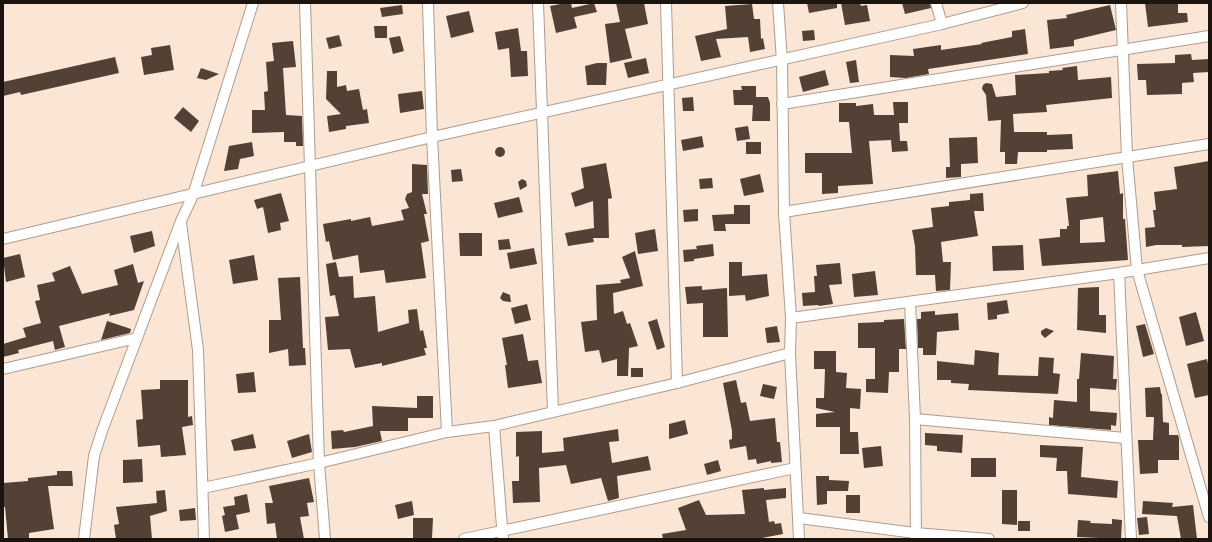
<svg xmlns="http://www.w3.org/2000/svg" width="1212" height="542" font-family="'PT Serif',serif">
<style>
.building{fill:#524134;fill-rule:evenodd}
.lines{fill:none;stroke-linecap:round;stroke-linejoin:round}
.street-casing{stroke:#af9c8d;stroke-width:12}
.street{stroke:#fff;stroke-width:10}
</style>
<rect width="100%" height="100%" fill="#fbe6d6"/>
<g class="building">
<polygon points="566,3 571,3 572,8 594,3 597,12 574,17 577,28 556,33 550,6"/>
<polygon points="616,3 644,3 648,24 625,29 632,58 610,63 605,24 620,22"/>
<polygon points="807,3 837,3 837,8 809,13"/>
<polygon points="841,3 860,3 861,6 867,5 870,21 845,25"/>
<polygon points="902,3 930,3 931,8 905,14"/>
<polygon points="1145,3 1178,3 1178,13 1187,13 1188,22 1148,27"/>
<polygon points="752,4 754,19 760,19 761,39 763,38 765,49 750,52 748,37 716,39 721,57 701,61 695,36 727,29 725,6"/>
<polygon points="402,5 403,14 382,17 380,8"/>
<polygon points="1110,5 1116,30 1074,40 1074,46 1050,49 1047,20 1067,18 1066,15"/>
<polygon points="469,11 474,32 451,38 446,16"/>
<polygon points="374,26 387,26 387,38 375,38"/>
<polygon points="518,28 521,51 527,51 528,76 511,77 509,48 498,50 495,32"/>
<polygon points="1025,29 1028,54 928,69 929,74 906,78 890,77 890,55 914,56 913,49 941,45 941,50 982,44 981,43 1012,37 1012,31"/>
<polygon points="814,30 815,40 803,41 802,31"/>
<polygon points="339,35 342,46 329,49 326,38"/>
<polygon points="400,36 404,51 393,54 389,38"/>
<polygon points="293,41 296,67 283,68 286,115 302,116 303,146 296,146 296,142 284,142 284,132 252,133 252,110 265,110 264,92 268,91 266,62 274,61 272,43"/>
<polygon points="170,45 174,70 144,75 141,57 152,55 151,48"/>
<polygon points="1191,54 1192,60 1209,59 1209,72 1193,73 1194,82 1182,83 1182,94 1147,95 1146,80 1138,80 1137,64 1175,63 1175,55"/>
<polygon points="115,57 119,73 21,95 20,92 3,96 3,82"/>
<polygon points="646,58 649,73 628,78 624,63"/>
<polygon points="856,60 859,82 850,83 846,62"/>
<polygon points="597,63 607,63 606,85 587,85 585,66"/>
<polygon points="1077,66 1078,80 1111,77 1112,98 1046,105 1047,112 1013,114 1014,132 1047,132 1047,135 1072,134 1073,149 1047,150 1047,152 1018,152 1017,164 1005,164 1005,152 1000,152 1001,120 988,121 986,95 982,89 983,85 986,83 992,84 996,97 1016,95 1015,75 1049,73 1049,71 1063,70 1062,68"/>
<polygon points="201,68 219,74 206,80 197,78"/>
<polygon points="825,70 829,85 803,92 799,77"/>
<polygon points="327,71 337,71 337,87 346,85 347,91 359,89 363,110 367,109 369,123 346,126 346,129 329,132 327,116 341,114 326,99"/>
<polygon points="741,86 756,86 756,97 768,97 770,103 770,121 752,121 753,105 734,105 733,90 742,90"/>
<polygon points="422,91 424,109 400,113 398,94"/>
<polygon points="693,97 694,111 683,111 682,98"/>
<polygon points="893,102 908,102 908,123 899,123 900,141 907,141 908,151 892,152 891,140 869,141 873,184 838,186 838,193 822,194 822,173 805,173 805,153 852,153 849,122 839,122 839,103 856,103 856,106 873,104 874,115 894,115"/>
<polygon points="183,107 199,121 191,132 174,118"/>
<polygon points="748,126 750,139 737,141 735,128"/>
<polygon points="702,136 704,147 683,151 681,140"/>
<polygon points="977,137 978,163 961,164 961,177 946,178 946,167 950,167 949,138"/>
<polygon points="252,142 254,156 240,159 238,169 224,171 229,146"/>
<rect x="746" y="142" width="15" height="12"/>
<circle cx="500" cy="152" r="5"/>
<polygon points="1209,161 1209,246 1182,247 1182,245 1156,245 1146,247 1145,228 1155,227 1153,210 1156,210 1154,192 1177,189 1174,167"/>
<polygon points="606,163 612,198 608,199 609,238 593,238 594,242 568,246 565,233 594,228 593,201 575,207 571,193 584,188 581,168"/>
<polygon points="412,164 427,165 428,194 422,194 427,214 424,214 429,241 421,243 426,278 386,283 384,270 360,273 358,255 333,260 329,241 326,242 323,224 351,219 351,221 370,217 372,226 404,220 401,210 409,208 405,199 407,194 412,192"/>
<polygon points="461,169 463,181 452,182 451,170"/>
<path d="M 1118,171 L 1120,194 L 1123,193 L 1123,219 L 1125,219 L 1128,260 L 1042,266 L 1039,239 L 1060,237 L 1060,229 L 1067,229 L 1067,226 L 1069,226 L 1066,198 L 1088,196 L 1087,175 ZM 1103,217 L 1105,242 L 1080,243 L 1080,220 Z"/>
<polygon points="760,174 764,192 744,196 740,179"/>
<polygon points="712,178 713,188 700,189 699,179"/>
<polygon points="522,179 526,181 527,186 520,190 518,182"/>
<polygon points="281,193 289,221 280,223 281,230 268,233 263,207 257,209 254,200"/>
<polygon points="983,193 984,211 974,211 978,236 941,242 943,262 951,262 950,290 936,291 935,275 916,275 915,246 912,230 933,227 931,208 949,206 949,202 970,200 970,194"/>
<polygon points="519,197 523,212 498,218 494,203"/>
<polygon points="734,205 750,205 750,224 725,224 726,231 714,231 712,215 734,214"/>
<polygon points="698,209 698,221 684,222 683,210"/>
<polygon points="655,229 658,251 638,254 635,233"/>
<polygon points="152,231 155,246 134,253 130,236"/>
<polygon points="459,233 482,233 482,256 460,256"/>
<polygon points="509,239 511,249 499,250 498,240"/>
<polygon points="713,244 714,256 694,259 694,261 684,262 683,250 697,249 696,246"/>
<polygon points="1023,245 1024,270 993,271 992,246"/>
<polygon points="534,248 537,264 510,269 507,253"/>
<polygon points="635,251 643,286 613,293 614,314 623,311 627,324 630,323 638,346 629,348 628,376 617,376 617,359 602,363 599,350 585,352 581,322 597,320 596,285 621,283 620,280 630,278 622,257"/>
<polygon points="20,254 25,277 6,282 3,258"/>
<polygon points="254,255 258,280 233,284 229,260"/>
<polygon points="336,262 339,277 353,276 354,298 375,296 378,332 409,323 408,310 417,309 420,331 423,330 427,348 424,348 426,355 382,366 382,363 355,368 350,349 328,350 325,317 339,316 335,295 330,296 326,264"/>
<polygon points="729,262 742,262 742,276 767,274 769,296 746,301 745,295 729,296"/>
<polygon points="840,263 842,284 829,285 833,304 819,306 818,305 803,306 802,293 815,292 814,276 817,276 816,265"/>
<polygon points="133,264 138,283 144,281 134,310 109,316 110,313 59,326 65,347 55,350 53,341 18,350 19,353 3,357 3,344 26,337 23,328 41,323 35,301 40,300 37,285 55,281 52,273 70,266 82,294 118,285 114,270"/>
<polygon points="875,271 878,295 854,297 852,274"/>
<polygon points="300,277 303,348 305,348 306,365 289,366 288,349 269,353 269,320 281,320 278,278"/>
<polygon points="702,286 702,290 727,288 728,337 703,337 703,303 687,304 685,287"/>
<polygon points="1099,287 1099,315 1106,315 1106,333 1077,330 1078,288"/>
<polygon points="503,292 510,295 511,302 503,301 500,298"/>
<polygon points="1007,300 1009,313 997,315 997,319 988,320 987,303"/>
<polygon points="527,304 531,320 515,324 511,308"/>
<polygon points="935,311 935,315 958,313 959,330 937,332 936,355 923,355 923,348 918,348 917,319 921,319 921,312"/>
<polygon points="1196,312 1204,341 1186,346 1179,317"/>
<polygon points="657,319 665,347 657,350 648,322"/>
<polygon points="904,319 906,349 899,349 899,372 889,372 888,393 866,392 866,379 875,379 875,348 858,348 858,323 884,322 884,320"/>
<polygon points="107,321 131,329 130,333 101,340"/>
<polygon points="1145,324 1154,354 1143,357 1136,326"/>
<polygon points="777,326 780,342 767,343 765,328"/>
<polygon points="1046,328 1054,331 1045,338 1041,334 1041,331"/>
<polygon points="523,334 528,361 538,360 542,383 508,388 505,365 507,365 502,338"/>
<polygon points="975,350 999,353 998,375 1038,376 1039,357 1054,358 1053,373 1060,374 1058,394 968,390 969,384 951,383 951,380 937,380 937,361 974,365"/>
<polygon points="814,351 836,351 836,372 847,373 846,388 861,389 860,409 850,408 850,432 858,432 859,454 840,454 840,427 816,427 816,414 835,412 816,408 816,398 824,398 825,369 814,369"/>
<polygon points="1081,353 1114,356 1113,379 1117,379 1116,390 1090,388 1090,411 1117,413 1116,426 1111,425 1111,430 1049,425 1049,417 1053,418 1054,400 1077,402 1077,379 1079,379"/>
<polygon points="1207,359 1209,368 1209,395 1195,398 1187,364"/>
<rect x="631" y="368" width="12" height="9"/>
<polygon points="254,372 256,392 238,393 236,374"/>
<polygon points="160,380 188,380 188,417 192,416 193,425 182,427 186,455 161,457 160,445 138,447 136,420 143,419 141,390 160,389"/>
<polygon points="736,380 741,403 746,402 750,421 775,418 777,442 780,442 782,462 771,463 771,461 757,464 756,459 748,460 746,446 730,449 729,440 732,439 732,431 723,383"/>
<polygon points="763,384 777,387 774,399 760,396"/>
<polygon points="1160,387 1161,394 1162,394 1163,422 1169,423 1169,435 1178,435 1179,438 1179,460 1158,460 1158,473 1140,474 1138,440 1153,440 1154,417 1146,417 1145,388"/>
<polygon points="417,396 433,396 433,418 408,418 408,431 380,431 382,441 355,447 332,449 331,431 343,430 344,432 373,426 372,406 417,408"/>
<polygon points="685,420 688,434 669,439 669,424"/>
<polygon points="618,429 619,441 609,442 612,463 648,456 651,470 617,476 619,498 608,501 601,478 571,484 566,465 539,468 540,502 513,503 512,481 519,481 519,456 516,457 516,432 542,431 542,453 564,451 563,438"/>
<polygon points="925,433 963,435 962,453 937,451 937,446 925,445"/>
<polygon points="253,434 256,448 234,451 231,440"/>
<polygon points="309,434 312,452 292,458 287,441"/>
<polygon points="1040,445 1083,447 1081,477 1118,481 1117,498 1068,494 1067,471 1056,471 1057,458 1040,457"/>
<polygon points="881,446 883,466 864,468 862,448"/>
<rect x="971" y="458" width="25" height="19"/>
<polygon points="142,459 143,482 123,483 123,460"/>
<polygon points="718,460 721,471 707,475 704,464"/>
<polygon points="57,471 72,471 73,486 48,486 54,529 29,533 29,539 8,539 5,507 3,507 3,483 28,481 28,478 57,475"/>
<polygon points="816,476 829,476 829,480 849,481 848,491 827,491 827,504 817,505"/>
<polygon points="309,478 314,502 307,503 309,516 300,517 304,539 277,539 275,523 267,524 265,503 273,503 269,486"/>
<polygon points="764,488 764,490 786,488 786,498 766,500 769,522 774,521 775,524 781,523 783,534 757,539 663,539 662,534 686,530 678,508 699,500 706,515 745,514 742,490"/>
<polygon points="165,490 167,511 150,516 152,539 116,539 114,525 119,524 116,507 157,503 156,491"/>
<polygon points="1002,490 1017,490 1017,525 1002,524"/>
<polygon points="247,494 250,512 236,515 239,529 225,532 222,516 225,515 223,507 235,505 234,497"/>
<rect x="846" y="495" width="14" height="18"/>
<polygon points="412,501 414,515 398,519 395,505"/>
<polygon points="1143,501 1173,503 1172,507 1193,505 1197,539 1181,539 1177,516 1142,514"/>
<polygon points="195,508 196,520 180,521 179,510"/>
<polygon points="1147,517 1149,534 1139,535 1137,518"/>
<polygon points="413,518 433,518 432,538 413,538"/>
<polygon points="1112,519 1122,520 1121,539 1077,537 1078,520 1091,521 1090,523 1112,524"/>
<rect x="1018" y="521" width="12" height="10"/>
</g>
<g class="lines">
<g class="street-casing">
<g id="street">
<polyline points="305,3 319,463 325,539"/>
<polyline points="428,3 432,137 447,432"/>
<polyline points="538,3 553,411"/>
<polyline points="666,3 677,383"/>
<polyline points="778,3 782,61 784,212 791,318 790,353 799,539"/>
<polyline points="936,3 942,24"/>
<polyline points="1121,3 1127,157 1137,270 1209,517"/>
<polyline points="782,104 1209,36"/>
<polyline points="784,212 1209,144"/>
<polyline points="181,223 198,350 204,539"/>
<polyline points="3,239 432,137 942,24 1023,3"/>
<polyline points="1119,273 1131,539"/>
<polyline points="910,302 915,419 916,539"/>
<polyline points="791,318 1119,273 1209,258"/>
<polyline points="3,369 137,338"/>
<polyline points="915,419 1125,438"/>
<polyline points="494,426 503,539"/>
<polyline points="203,488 319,463 447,432 494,426 677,383 790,353"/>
<polyline points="799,518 915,533 989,539"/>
<polyline points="84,539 94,456 102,431 181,221 193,195 253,3"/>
<polyline points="464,539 795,468"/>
</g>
</g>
<use href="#street" class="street"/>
</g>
<rect width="1212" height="542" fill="none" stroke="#1c150f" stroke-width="8"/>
</svg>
